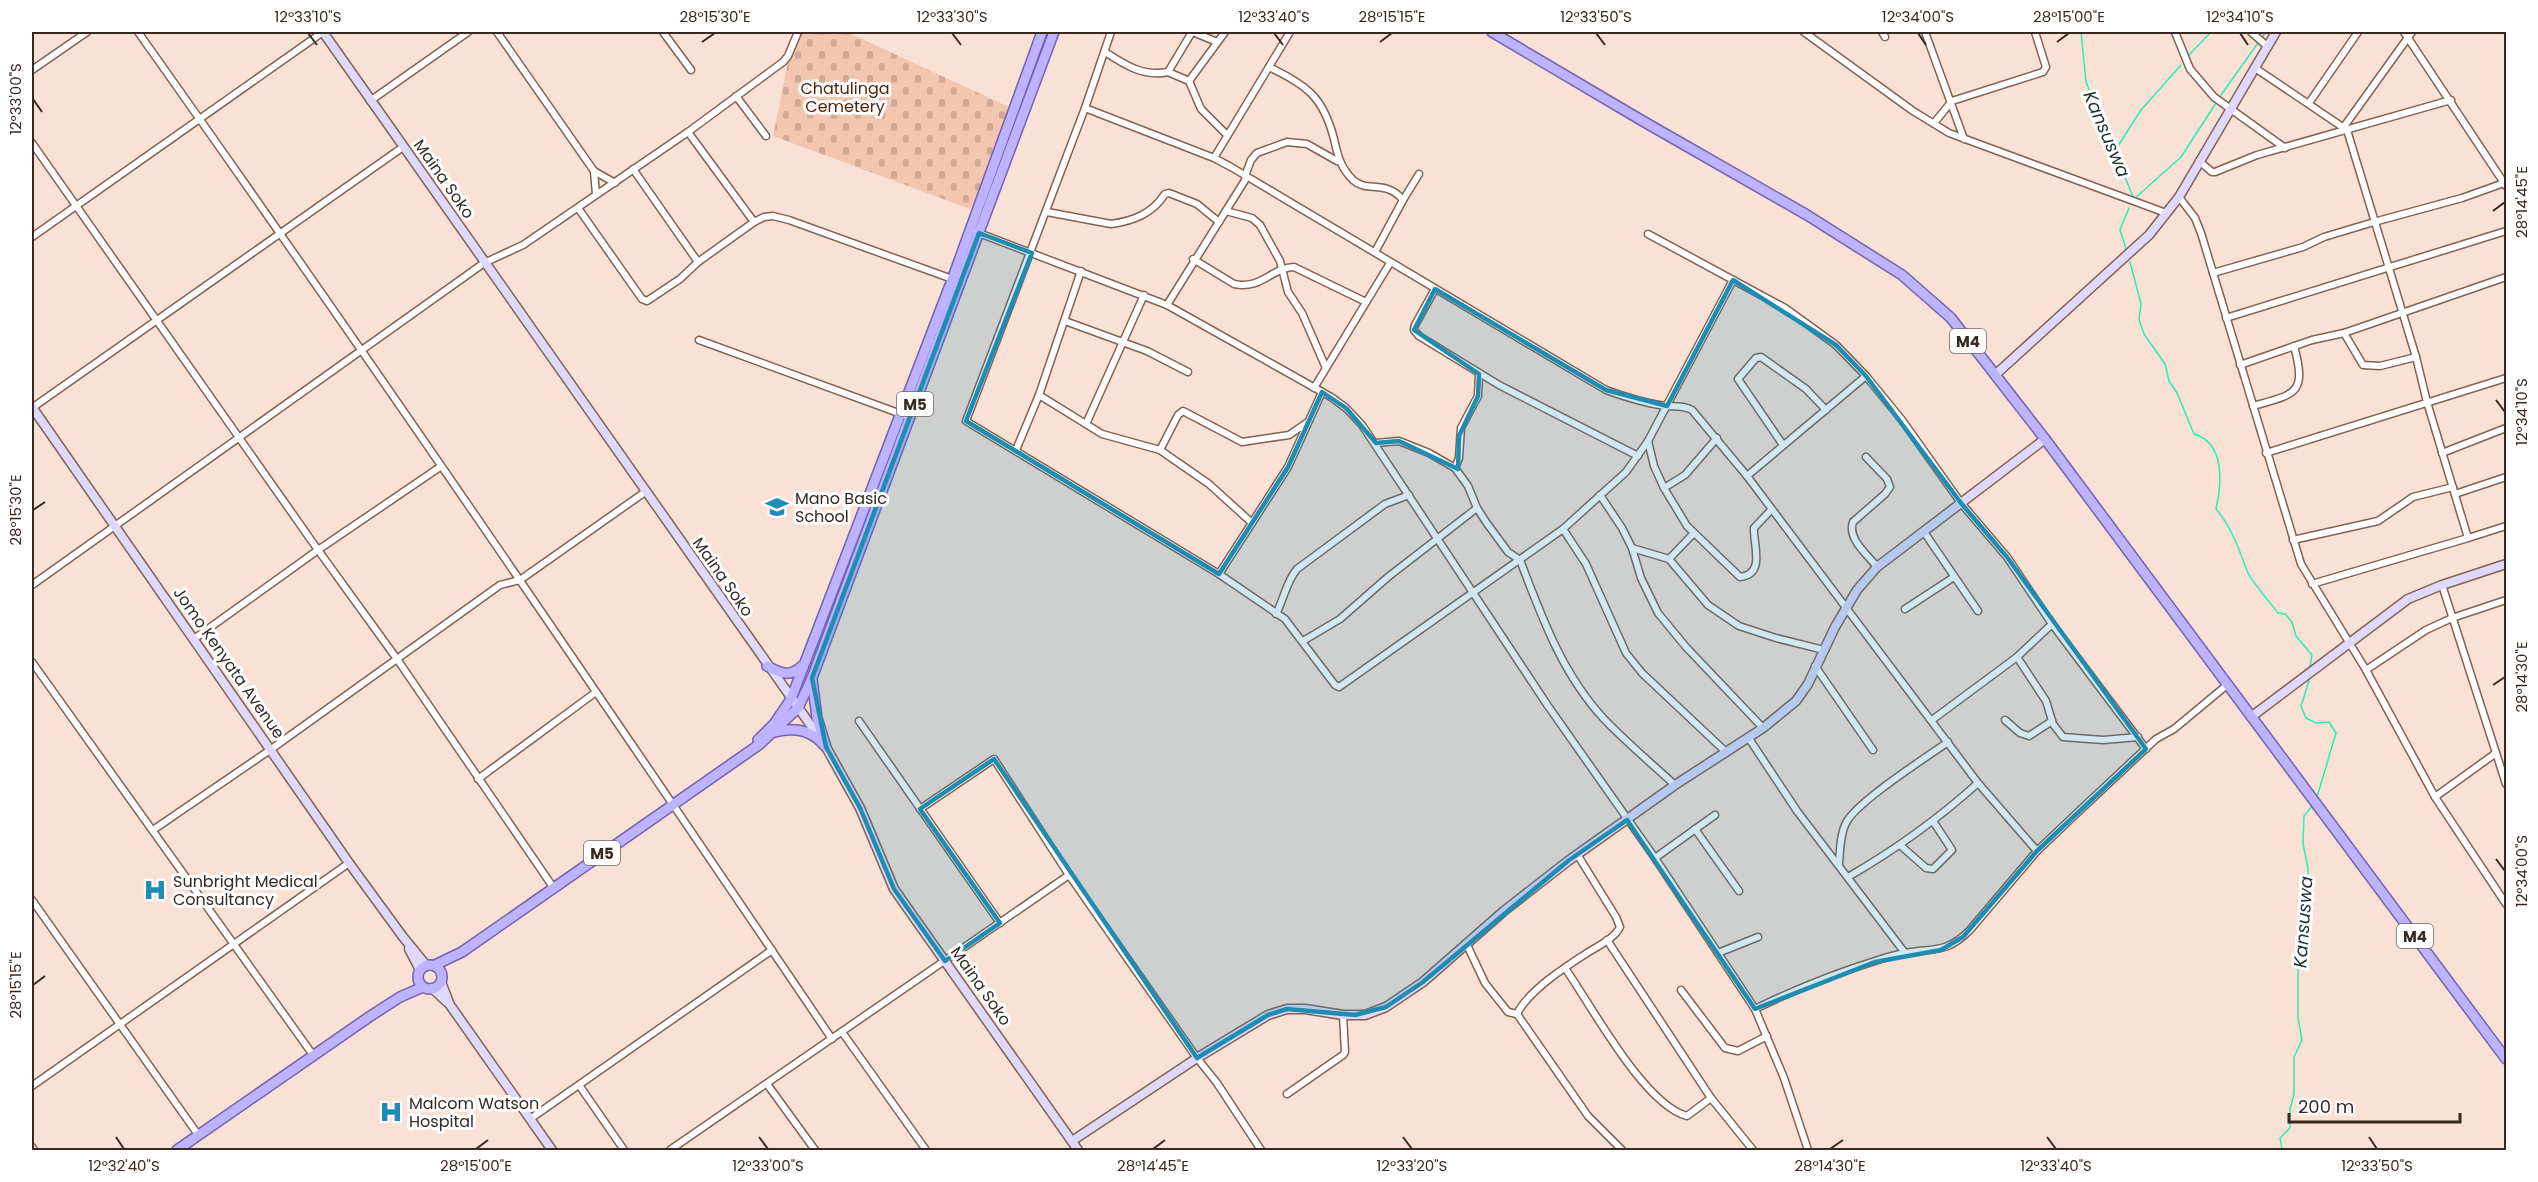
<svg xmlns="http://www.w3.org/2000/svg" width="2538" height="1182" font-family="Poppins,sans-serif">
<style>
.cemetery{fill:url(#cemetery-stones)}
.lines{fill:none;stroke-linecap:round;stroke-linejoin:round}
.stream{stroke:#28eeb6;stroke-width:1.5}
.street-casing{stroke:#846150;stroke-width:9}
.secondary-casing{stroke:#846150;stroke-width:11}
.primary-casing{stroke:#7361b1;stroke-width:12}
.street{stroke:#fff;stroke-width:6}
.secondary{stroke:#dfd9ff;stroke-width:8}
.primary{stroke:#beb3fe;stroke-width:9}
.marked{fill:#1f8cb2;fill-opacity:0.2;stroke:#1f8cb2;stroke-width:4.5;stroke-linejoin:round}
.ticks{fill:none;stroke:#372821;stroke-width:2}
.labels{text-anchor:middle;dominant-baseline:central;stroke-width:6;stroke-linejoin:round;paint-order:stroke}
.shield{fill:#fff;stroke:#736864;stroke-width:1.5}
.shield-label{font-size:15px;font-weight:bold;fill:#372821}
.park-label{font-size:16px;fill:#532409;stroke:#fff}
.street-label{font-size:16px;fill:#372821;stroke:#fff}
.poi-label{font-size:16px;fill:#372821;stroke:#fff;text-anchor:start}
.water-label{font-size:18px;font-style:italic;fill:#1a352b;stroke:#fff}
.neatline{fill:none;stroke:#372821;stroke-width:2}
.ticks-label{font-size:15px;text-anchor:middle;fill:#372821}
</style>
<defs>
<pattern id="cemetery-stones" width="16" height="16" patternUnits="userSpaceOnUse" patternTransform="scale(1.5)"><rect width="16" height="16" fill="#f3c6b0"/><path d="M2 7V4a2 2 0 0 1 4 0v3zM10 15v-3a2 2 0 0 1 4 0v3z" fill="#d1aa97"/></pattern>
</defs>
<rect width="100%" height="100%" fill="#f9e1d5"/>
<polygon class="cemetery" points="803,32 847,32 1011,108 973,210 773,136 788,63"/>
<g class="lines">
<g class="stream">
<polyline points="2081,32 2086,82 2134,199 2181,157 2216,103"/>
<polyline points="2263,36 2266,32"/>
<polyline points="2188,56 2211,32"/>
<polyline points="2221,95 2258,43"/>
<polyline points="2116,149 2141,110 2181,65"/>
<polyline points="2127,252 2120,230 2129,208"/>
<path d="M 2130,262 L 2141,304 L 2139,319 L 2144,334 L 2165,364 L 2169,381 L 2177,393 L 2194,434 C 2225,443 2222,483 2216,509 C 2232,528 2239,549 2247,571 C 2250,579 2272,605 2278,613 L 2285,614 L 2292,622 L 2296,636 L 2312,655 L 2310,667"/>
<polyline points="2309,681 2301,706 2306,718 2316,723 2329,722 2336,733 2317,797"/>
<polyline points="2282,1150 2280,1138 2290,1128 2290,1109 2294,1094 2294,1057 2302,1040 2298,1018 2298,942 2308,895 2308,868 2303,844 2304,816 2312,806"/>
</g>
<g class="street-casing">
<g id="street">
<path d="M 138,32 C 374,364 603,701 832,1039"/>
<polyline points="497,32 594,171 615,183"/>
<polyline points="663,32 691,70"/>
<polyline points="1193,32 1217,42"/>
<polyline points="1804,32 1913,111 1949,133 2166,213"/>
<polyline points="1882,32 1885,37"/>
<polyline points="1925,32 1964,139"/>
<polyline points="2175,32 2190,69 2214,97 2285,148"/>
<polyline points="2251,32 2267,46"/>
<polyline points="2404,32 2506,186"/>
<path d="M 1105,52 C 1125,65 1143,77 1168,72 L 1192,32"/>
<path d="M 1269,67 C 1307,86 1323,96 1334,139 C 1338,156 1340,167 1353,180 C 1367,193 1386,179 1403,200 L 1375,252"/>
<polyline points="2255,68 2347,130 2416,357 2427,402 2468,538 2312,584"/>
<polyline points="32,70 87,32"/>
<polyline points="1168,72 1189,81 1201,109 1227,135"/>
<polyline points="1189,81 1225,32"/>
<polyline points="736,96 766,136"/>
<polyline points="370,101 468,32"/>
<polyline points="2309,103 2358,32"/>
<polyline points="1085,108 1111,32"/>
<polyline points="1934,123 1952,101 2043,72 2046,67 2035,32"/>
<polyline points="2343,128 2412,32"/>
<polyline points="688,132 754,222"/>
<polyline points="32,143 318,550 397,659 553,887"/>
<polyline points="1214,158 1290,32"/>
<polyline points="2199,161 2212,172 2215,172 2257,155 2451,100"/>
<polyline points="633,169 698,262"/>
<polyline points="594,171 596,194"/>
<polyline points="1245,176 1251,160 1257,153 1287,142 1307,144 1337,161"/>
<polyline points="2179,197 2195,218 2201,233 2301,564 2366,670 2435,797 2506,904"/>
<polyline points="1403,200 1419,174"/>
<polyline points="578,208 642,299 647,301 680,279 698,262 754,222 764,217 773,216 789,220 955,280"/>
<polyline points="1226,211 1252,218 1260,225 1280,261 1288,292 1302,313 1326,368"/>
<path d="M 1047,212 L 1111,224 C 1133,221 1152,214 1165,194 L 1169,193 L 1197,204 L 1219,222"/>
<polyline points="976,232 1167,305 1331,397 1346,408 1362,425 1548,706 1655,858 1755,1009 1784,1078 1808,1150"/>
<polyline points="1648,234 1785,308 1836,345 1866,376"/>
<polyline points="32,237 323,32"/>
<path d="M 1193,259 L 1234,284 C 1261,290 1271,268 1294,267 L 1366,302"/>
<polyline points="2213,273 2303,247 2324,237 2374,222 2462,198 2504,183"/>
<path d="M 1733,280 L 1648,441 L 1626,472 L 1563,529 L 1339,687 L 1335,685 L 1285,619 L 1219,574 L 966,421 L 1085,108 L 1214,158 L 1231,167 L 1606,390 C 1625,397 1644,403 1665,406 C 1675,407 1682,405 1692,410 L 1747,476 L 1978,783 L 2037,851"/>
<polyline points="1435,289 1415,325 1414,330 1419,336 1499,385 1638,456"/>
<polyline points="1167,305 1247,177"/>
<polyline points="2226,318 2506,231"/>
<polyline points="1065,321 1147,351 1188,372"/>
<polyline points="2344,333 2363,365 2380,366 2416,357"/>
<polyline points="699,340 904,415"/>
<polyline points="2240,365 2312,340 2344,333 2506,277"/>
<polyline points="1314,388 1390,263"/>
<polyline points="1039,395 1081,271"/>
<path d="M 2253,406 C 2296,394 2307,394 2294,346"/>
<polyline points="32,408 403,147"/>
<polyline points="1086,424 1144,295"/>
<path d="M 1648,441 L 1654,466 L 1664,488 L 1687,526 L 1740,577 C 1766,574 1753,545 1754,528 L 1771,510"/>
<path d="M 1376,443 L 1399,441 L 1429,453 L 1455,468 L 1468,486 L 1477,508 L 1486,522 L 1508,552 L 1520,560 C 1541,615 1562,674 1604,719 C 1626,742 1651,763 1675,785"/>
<polyline points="1783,445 1738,379 1756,358 1761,357 1806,389 1826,410"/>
<polyline points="1016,450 1039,395 1102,434 1160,450 1209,484 1252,523"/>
<polyline points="1160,450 1178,415 1183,411 1242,442 1289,435 1308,422"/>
<polyline points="2266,453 2506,378"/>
<polyline points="2442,453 2506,428"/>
<path d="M 1866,457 L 1887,479 L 1890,487 L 1885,494 L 1853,522 C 1847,539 1868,555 1877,567"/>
<polyline points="1455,468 1459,458 1461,428 1478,396 1479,373"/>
<polyline points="1747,476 1866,376 1902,420 1961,503 2007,557 2052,624 2146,749"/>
<polyline points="1664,488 1685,475 1717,438"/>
<polyline points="2455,494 2506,477"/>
<polyline points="1600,495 1622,528 1632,548 1641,578 1658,613 1686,647 1763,728"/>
<polyline points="1563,529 1586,564 1626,653 1642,673 1726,752"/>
<polyline points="1924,532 1978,611"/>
<polyline points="2468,538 2506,526"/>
<polyline points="2293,540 2378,521 2413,497 2453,487"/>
<polyline points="1632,548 1669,559 1708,605 1739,626 1776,638 1824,650"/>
<polyline points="1669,559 1693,534"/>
<polyline points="1219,574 1288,467 1322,392"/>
<polyline points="32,585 484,263 523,245 688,132 783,62 788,56 798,32"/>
<polyline points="2442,585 2506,784"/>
<polyline points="1905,609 1954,577"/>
<path d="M 1276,614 C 1284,599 1286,582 1297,569 L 1385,504 L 1409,495"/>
<polyline points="194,639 318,550 440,467"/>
<polyline points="1303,641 1340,619 1388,577 1477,508"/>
<polyline points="2017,657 2046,701 2053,724 2063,737 2103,740 2138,737"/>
<polyline points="32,662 313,1055"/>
<polyline points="1815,666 1873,750"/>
<polyline points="2366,670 2426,630 2452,618 2506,600"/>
<polyline points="1932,720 2017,657 2052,624"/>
<polyline points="2005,720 2020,733 2029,736 2052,721"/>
<polyline points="859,721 1000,923"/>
<polyline points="1748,737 1797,811 1905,953"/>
<polyline points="478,779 596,692"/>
<polyline points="2435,797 2496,753"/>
<polyline points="920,809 994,759 1069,875 1197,1058 1217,1083 1261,1150"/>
<polyline points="1695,829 1739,891"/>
<polyline points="153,830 270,750 500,585 520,580 645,492"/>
<polyline points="1900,845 1926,868 1933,869 1952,850 1933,821"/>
<path d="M 1577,854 L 1616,917 L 1620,927 C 1614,939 1598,946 1587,953 C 1565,967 1528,991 1517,1014 L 1588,1116 L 1622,1150"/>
<polyline points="1655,858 1715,815"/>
<path d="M 1839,864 C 1840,851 1840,835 1846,823 C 1856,802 1927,757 1948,742"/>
<path d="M 1848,877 C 1895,850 1938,819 1978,783"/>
<polyline points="32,900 199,1136"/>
<polyline points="1607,940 1711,1098 1753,1150"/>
<polyline points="1467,945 1485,983 1508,1012 1517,1014"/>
<polyline points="1718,953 1758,937"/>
<path d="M 1565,968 C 1591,1005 1644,1105 1687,1116 L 1711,1098"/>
<polyline points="1681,990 1725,1048 1738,1051 1767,1036"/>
<path d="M 1755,1009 C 1794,990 1833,974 1875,961 C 1885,958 1896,954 1906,953 C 1934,948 1947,953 1969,931 L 2037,851 L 2077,813 L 2156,739 L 2174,729 L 2227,685"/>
<polyline points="842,1032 926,1150"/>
<polyline points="767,1084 815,1150"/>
<polyline points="579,1085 624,1150"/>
<polyline points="32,1086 349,863"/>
<polyline points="1287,1094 1343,1055 1345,1052 1343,1015"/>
<polyline points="530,1119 772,950"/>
<polyline points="32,1147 34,1150"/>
<polyline points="670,1150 1069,875"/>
</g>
</g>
<g class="secondary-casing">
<g id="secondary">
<polyline points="323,32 826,747 860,808 894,889 1078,1150"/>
<polyline points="1995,375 2149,235 2179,197 2276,32"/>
<polyline points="32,407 349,863 403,937 426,965"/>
<polyline points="2251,717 2408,599 2442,585 2506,564"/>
<polyline points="409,949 420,970"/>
<polyline points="441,982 450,1005 552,1150"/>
<polyline points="432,988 448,1003"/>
<polyline points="1072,1141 1197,1058 1268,1015 1287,1009 1305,1009 1343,1015 1365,1015 1386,1007 1423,982 1504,911 1568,861 1675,785 1763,728 1796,701 1808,684 1835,627 1857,590 1877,567 2045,439"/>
</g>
</g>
<g class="primary-casing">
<g id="primary">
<polyline points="1492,32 1641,120 1807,215 1902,275 1951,318 2045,439 2506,1059"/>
<path d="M 767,666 C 780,673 790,678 802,666"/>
<polyline points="812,679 817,718 826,747"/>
<path d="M 775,732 C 794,727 811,730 824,745"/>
<polyline points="758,740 774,724 791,699 952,280 1042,32"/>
<polyline points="435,965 462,952 760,744 798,708 812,678 1054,32"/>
<circle cx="430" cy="977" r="12"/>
<polyline points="177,1150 369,1017 400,997 423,987"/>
</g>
</g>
<use href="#street" class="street"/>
<use href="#secondary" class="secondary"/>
<use href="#primary" class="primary"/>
</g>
<path class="marked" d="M 979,233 L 1032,253 L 966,421 L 1219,574 L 1288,467 L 1322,392 L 1346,408 L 1376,443 L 1399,441 L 1458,469 L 1459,436 L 1478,396 L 1479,374 L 1414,330 L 1435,289 L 1606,390 L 1667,406 L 1733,280 L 1836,345 L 1866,376 L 1961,503 L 2007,557 L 2146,749 L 2037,851 L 1963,937 L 1941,950 L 1875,962 L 1755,1009 L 1627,820 L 1568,861 L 1423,982 L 1386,1007 L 1355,1015 L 1287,1009 L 1268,1015 L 1197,1058 L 994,759 L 920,809 L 1000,923 L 945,961 L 894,889 L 860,808 L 826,747 L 812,678 Z"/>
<path class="ticks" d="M 308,33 L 317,45M 952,33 L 961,45M 1274,33 L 1283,45M 1596,33 L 1605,45M 1918,33 L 1926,45M 2240,33 L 2248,45M 702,42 L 715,33M 1380,42 L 1392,33M 2057,42 L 2069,33M 33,99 L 42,112M 2493,211 L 2505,202M 2496,400 L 2505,412M 33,510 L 45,502M 2493,685 L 2505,677M 2496,859 L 2505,871M 33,985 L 45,976M 116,1137 L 124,1149M 759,1137 L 768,1149M 1403,1137 L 1412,1149M 2047,1137 L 2056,1149M 2369,1137 L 2377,1149M 476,1149 L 488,1140M 1153,1149 L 1165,1140M 1830,1149 L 1843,1140"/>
<defs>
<g id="school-bare" transform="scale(1.8)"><path d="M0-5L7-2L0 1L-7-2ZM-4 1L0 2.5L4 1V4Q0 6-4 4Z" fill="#1f8cb2" stroke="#fff" stroke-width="2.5" paint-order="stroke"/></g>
<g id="hospital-bare" transform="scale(1.8)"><path d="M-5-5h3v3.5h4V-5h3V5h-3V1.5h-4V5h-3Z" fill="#1f8cb2" stroke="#fff" stroke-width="2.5" paint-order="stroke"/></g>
</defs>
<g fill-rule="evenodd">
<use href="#school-bare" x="777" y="507"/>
<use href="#hospital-bare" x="155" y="890"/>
<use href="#hospital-bare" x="391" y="1112"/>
</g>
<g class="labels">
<g class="shield">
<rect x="1950" y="329" width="36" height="24" rx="4.5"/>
<rect x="897" y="392" width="36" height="24" rx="4.5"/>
<rect x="584" y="841" width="36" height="24" rx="4.5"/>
<rect x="2397" y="924" width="36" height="24" rx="4.5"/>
</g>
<g class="shield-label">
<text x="1968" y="341">M4</text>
<text x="915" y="404">M5</text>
<text x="602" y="853">M5</text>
<text x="2415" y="936">M4</text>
</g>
<g class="park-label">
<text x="845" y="88">Chatulinga<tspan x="845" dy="18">Cemetery</tspan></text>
</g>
<g class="street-label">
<text transform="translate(444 179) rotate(55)">Maina Soko</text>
<text transform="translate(723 577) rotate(55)">Maina Soko</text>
<text transform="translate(229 663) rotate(55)">Jomo Kenyata Avenue</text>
<text transform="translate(981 986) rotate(55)">Maina Soko</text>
</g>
<g class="poi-label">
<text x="795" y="498">Mano Basic<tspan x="795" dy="18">School</tspan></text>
<text x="173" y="881">Sunbright Medical<tspan x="173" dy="18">Consultancy</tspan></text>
<text x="409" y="1103">Malcom Watson<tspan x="409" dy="18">Hospital</tspan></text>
</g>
<g class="water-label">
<text transform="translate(2107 134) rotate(67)">Kansuswa</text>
<text transform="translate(2303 922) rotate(-86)">Kansuswa</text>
</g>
</g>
<rect width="2538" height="1182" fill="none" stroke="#ffffff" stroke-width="66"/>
<path d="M2289 1113v9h171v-9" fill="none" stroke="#372821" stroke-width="3"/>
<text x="2298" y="1113" font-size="18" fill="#372821" stroke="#ffffff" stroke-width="4.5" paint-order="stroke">200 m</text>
<rect x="33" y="33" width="2472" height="1116" class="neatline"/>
<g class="ticks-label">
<text x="308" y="22">12°33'10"S</text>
<text x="715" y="22">28°15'30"E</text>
<text x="952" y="22">12°33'30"S</text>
<text x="1274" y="22">12°33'40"S</text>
<text x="1392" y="22">28°15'15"E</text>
<text x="1596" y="22">12°33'50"S</text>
<text x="1918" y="22">12°34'00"S</text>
<text x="2069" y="22">28°15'00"E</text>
<text x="2240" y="22">12°34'10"S</text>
<text transform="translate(16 99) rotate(-90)" y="5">12°33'00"S</text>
<text transform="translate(2522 202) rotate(-90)" y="5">28°14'45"E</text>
<text transform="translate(2522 412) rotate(-90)" y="5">12°34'10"S</text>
<text transform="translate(16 510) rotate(-90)" y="5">28°15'30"E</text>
<text transform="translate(2522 677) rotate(-90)" y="5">28°14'30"E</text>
<text transform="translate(2522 871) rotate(-90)" y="5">12°34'00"S</text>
<text transform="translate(16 985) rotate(-90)" y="5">28°15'15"E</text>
<text x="124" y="1171">12°32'40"S</text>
<text x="476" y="1171">28°15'00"E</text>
<text x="768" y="1171">12°33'00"S</text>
<text x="1153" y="1171">28°14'45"E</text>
<text x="1412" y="1171">12°33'20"S</text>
<text x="1830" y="1171">28°14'30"E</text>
<text x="2056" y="1171">12°33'40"S</text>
<text x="2377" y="1171">12°33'50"S</text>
</g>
</svg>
